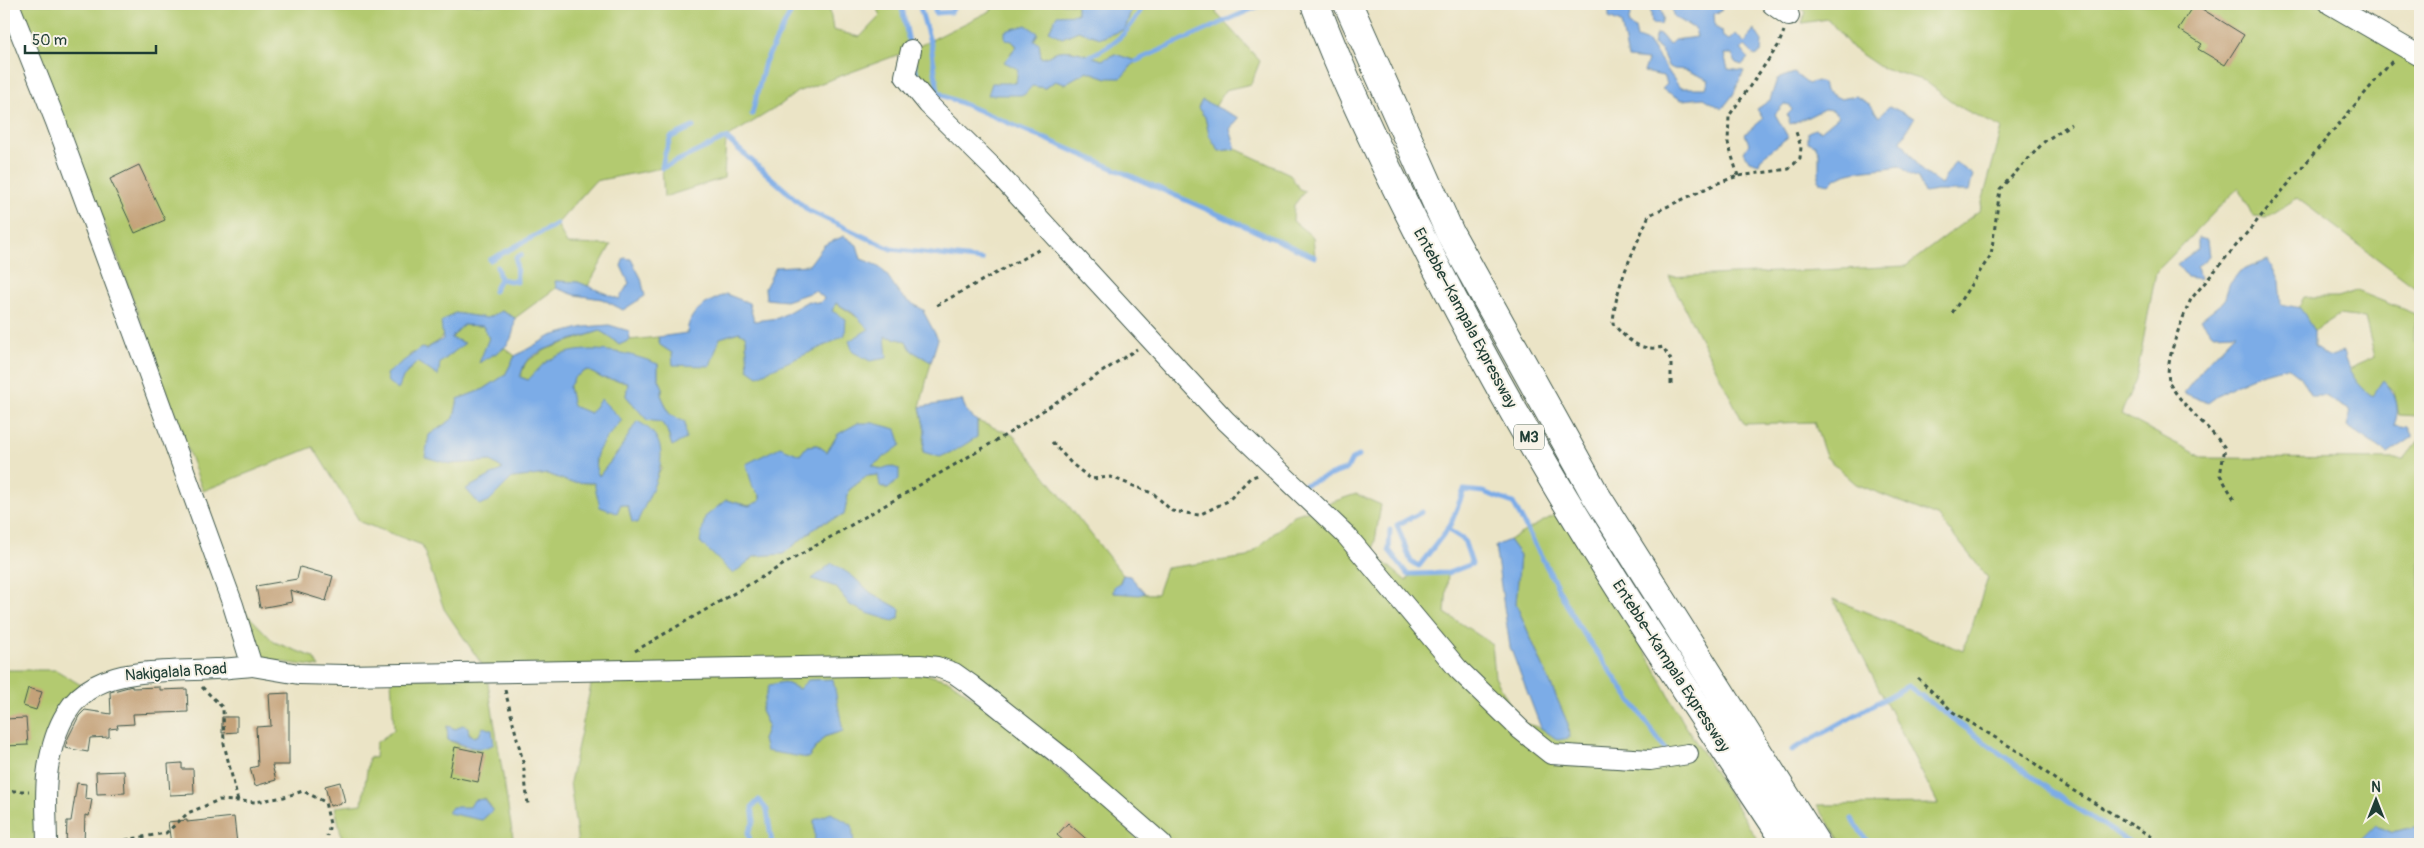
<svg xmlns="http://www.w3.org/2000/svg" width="2424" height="848" font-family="Pangolin,sans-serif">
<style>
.green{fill:#b3ca6f;stroke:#698452;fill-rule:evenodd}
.water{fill:#7cace7;stroke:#4e748e}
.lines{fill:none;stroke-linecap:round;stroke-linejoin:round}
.stream{stroke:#7cace7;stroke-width:5}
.building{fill:#c4a279}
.street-casing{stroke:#3e564a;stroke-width:22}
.highway-casing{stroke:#3e564a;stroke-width:30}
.path{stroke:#3e564a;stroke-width:3;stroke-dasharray:4 4;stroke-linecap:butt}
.street{stroke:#fff;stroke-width:20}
.highway{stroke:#fff;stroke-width:28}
.labels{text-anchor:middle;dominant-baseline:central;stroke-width:4;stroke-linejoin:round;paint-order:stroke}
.shield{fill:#f7f3e8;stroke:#60746a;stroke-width:1}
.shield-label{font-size:15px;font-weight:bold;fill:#1f3d34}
.street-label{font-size:16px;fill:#1f3d34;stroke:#f7f3e8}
</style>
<rect width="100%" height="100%" fill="#f7f3e8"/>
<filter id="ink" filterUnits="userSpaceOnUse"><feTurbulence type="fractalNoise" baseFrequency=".02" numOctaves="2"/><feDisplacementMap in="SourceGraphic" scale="10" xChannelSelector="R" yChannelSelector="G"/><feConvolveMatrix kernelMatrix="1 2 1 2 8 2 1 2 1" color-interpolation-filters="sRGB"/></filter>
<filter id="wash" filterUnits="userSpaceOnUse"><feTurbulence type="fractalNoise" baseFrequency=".0096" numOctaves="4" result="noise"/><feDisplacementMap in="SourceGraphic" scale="20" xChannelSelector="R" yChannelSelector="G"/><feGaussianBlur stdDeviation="1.12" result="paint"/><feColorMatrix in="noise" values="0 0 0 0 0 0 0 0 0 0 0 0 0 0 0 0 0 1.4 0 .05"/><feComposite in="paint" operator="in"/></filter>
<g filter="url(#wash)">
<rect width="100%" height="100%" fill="#ebe4c6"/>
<g class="green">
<path d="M 14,4 L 829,4 L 833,30 L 860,37 L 880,16 L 875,4 L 901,4 L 911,50 L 992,10 L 991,4 L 1077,4 L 1077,14 L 1062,38 L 1078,31 L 1101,38 L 1125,29 L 1133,4 L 1217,4 L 1216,13 L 1260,61 L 1251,84 L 1225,90 L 1215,107 L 1202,101 L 1198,108 L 1205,117 L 1209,135 L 1219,151 L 1236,149 L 1290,174 L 1299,189 L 1305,191 L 1294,205 L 1293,221 L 1313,237 L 1315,257 C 1191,203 1069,147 944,96 L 934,88 L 918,81 L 911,50 L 797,92 L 779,106 L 726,138 L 724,178 L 664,197 L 662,168 L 595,181 L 557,224 L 567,244 L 611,245 L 588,286 L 578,282 L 556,281 L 556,288 L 515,318 L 502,311 L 487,318 L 455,313 C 441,341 440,344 410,354 L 398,389 L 403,377 L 417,362 L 440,363 L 465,343 L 451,339 L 462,325 L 483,326 L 489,339 L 480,362 L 505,348 L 515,356 L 505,375 L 484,389 L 458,399 L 454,418 L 429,435 L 450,464 L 491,461 L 503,469 L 466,489 L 480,505 L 512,478 L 548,474 L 569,482 L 594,483 L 621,504 L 628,506 L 632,522 L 662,467 L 619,451 L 599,476 L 595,469 L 597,451 L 590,413 L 572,406 L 569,387 L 575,377 L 587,370 L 602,378 L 628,382 L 626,396 L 647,420 L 661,422 L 667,430 L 672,446 L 685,423 L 670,415 L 661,395 L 663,388 L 658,377 L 658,364 L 551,359 L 528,380 L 520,377 L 526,362 L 547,349 L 600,331 L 610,337 L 619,345 L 630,340 L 658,337 L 660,345 L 672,353 L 739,332 L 746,336 L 746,347 L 758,376 L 788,360 L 832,311 L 836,303 L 885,336 L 906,341 L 912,351 L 931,362 L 920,407 L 925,430 L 923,452 L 977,437 L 977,421 L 1013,435 L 1123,575 L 1119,583 L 1114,586 L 1113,593 L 1157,594 L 1166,568 L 1248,557 L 1294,515 L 1356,494 L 1381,505 L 1373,553 L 1406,581 L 1412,574 L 1448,573 L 1445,613 L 1492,644 L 1495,677 L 1519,722 L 1541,728 L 1558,740 L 1568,724 L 1516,604 L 1520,555 L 1509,540 L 1562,511 L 1633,628 L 1682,720 L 1760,844 L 1165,844 L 951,660 L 926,657 L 911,670 L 950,681 L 989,709 L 1118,820 L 1142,844 L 854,844 L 814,820 L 816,844 L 578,844 L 570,782 L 593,676 L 483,666 L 444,609 L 422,545 L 360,522 L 313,447 L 203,491 L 109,234 ZM 1012,41 L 1039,43 L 1041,58 C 1049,58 1052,52 1059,51 C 1073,48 1090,56 1102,60 L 1115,54 L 1136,61 L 1107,78 L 1087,71 L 1064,84 L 1055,81 L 1045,88 L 1016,83 L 1018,69 L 1010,53 L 1017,47 ZM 838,434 L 871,466 L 881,469 L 878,475 L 867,476 L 849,490 L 844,515 L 820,524 L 783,554 L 755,556 L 749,562 L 726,500 L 749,506 L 760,501 L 760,495 L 753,488 L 800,455 L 807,446 L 817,445 L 827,452 ZM 851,575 L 871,593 L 900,609 L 899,618 L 893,621 L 850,605 L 836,587 ZM 784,682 L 837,708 L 842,731 L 824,737 L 808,758 L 763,740 L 768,725 L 761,711 L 766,700 Z"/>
<polygon points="1785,4 2320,4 2420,61 2420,291 2297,198 2266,218 2253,217 2239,187 2156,272 2136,379 2121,414 2203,458 2404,459 2420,439 2420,826 2392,832 2376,825 2357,844 1842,844 1817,805 1938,804 1833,599 1963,651 1988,578 1939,517 1856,484 1826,457 1814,422 1744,424 1669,277 1906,266 1980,210 2002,128 1959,107 1925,81 1880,67 1852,48 1828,19 1802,23 1806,12 1799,6 1791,19"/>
<polygon points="2357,291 2415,314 2414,342 2420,345 2420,399 2418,416 2399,415 2394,391 2383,380 2372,397 2361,388 2348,369 2375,357 2365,318 2339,315 2314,331 2298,308 2304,297 2338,297"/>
<polygon points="244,611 274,642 313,657 319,667 245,657"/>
<polygon points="4,670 56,670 81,685 40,786 37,844 4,844"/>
<path d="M 487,677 L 514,844 L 340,844 L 342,839 L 335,807 L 362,804 L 369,757 L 375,758 L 376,743 L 394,730 L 391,679 ZM 462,725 L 474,737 L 479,735 L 469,749 L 448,740 L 447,726 L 456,729 ZM 484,797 L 493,810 L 482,820 L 469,816 L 474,800 L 484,799 Z"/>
</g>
<g class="water">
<polygon points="1077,4 1133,4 1125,29 1101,38 1078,31 1062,38 1049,31 1057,15 1077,14"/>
<polygon points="1609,4 1628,4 1631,11 1628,24 1635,29 1637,38 1648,42 1680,88 1706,88 1709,80 1686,70 1674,69 1668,66 1661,50 1653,44 1656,34 1661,35 1669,45 1674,40 1697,37 1695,29 1673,16 1672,6 1666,4 1723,4 1721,11 1714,14 1715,27 1722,31 1723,37 1729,40 1736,34 1745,43 1754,29 1762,41 1761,53 1755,56 1745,46 1741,49 1748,58 1742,65 1736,63 1732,54 1724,54 1728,69 1744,71 1733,95 1722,109 1704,98 1682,100 1662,89 1667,84 1663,76 1644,72 1648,60 1628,58 1621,23 1609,18"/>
<polygon points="1650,4 1666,4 1661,9 1663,18 1661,25 1652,24"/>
<path d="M 1026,25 L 1038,33 L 1034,41 L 1039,43 L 1041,58 C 1049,58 1053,52 1059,51 C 1073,49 1090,56 1102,60 L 1115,54 L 1136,61 L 1121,78 L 1107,78 L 1087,71 L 1064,84 L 1055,81 L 1045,88 L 1032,86 L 1024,95 L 988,95 L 992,83 L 1016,83 L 1018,69 L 1004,62 L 1017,46 L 1012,41 L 1005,40 L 1005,31 Z"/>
<path d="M 1794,73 L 1808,84 L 1817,81 L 1823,83 L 1825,91 L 1841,99 L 1856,96 L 1871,105 L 1879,117 L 1889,106 L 1914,118 L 1901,141 L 1922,171 L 1941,184 L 1955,162 L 1973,175 L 1969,191 L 1937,191 L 1924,193 L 1918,178 L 1911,175 L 1900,166 C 1880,170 1842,168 1830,184 L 1819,182 L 1819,153 L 1815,145 L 1808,142 L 1808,132 L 1815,129 L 1821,131 L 1839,116 L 1832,110 L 1824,109 L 1808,117 L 1790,124 L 1787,115 L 1792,110 L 1790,105 L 1784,104 L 1775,114 L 1788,137 L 1761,158 L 1759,164 L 1749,161 L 1744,152 L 1749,144 L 1745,134 L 1763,119 L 1757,109 L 1770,100 L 1777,79 Z"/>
<polygon points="1202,100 1239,118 1230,129 1236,149 1219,151 1209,135 1205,117 1198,108"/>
<path d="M 844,236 L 857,245 L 861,259 C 888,268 885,275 901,295 C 907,302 918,306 925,311 L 923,311 L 938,339 L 931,362 L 912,351 L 906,341 L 885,336 L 887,358 L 870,361 L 853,352 L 849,341 L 869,329 L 853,313 L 836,303 L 832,311 L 846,319 L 845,335 C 817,351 787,361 758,376 L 748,369 L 746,336 L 739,332 L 720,338 L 710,366 L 673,365 L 672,353 L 660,345 L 658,337 L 687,333 C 689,309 707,303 726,294 L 749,303 L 754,321 L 778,318 L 808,301 L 820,303 L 824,298 L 815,291 L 786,301 L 766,299 L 765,288 L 776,267 L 809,265 L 824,245 Z"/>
<polygon points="2198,238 2207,240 2209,256 2197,267 2200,279 2187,277 2177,264 2198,249"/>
<polygon points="624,258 631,259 641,278 645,296 623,310 602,299 575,295 556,288 555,281 578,282 619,299 629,283 621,266"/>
<path d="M 2268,260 L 2279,281 L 2281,304 L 2300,308 L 2314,331 L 2314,347 L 2328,357 L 2343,352 C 2348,371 2356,384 2372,396 L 2383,380 C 2396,393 2401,408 2394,425 L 2408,427 L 2413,437 L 2388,454 L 2347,426 L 2351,411 L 2325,396 L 2312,396 L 2301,377 L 2288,367 C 2257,373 2232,384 2208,403 L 2184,393 L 2207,363 L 2236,333 L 2212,334 L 2201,319 L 2224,301 L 2229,285 L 2240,271 Z"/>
<path d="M 502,311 L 515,318 C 513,348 504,348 479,363 L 489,338 L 483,326 L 463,325 L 451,338 L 465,343 L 440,363 L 438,376 L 417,362 L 403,377 L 398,390 L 388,382 L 386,374 L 421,348 L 426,349 L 443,339 L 441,322 L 455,313 L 487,318 Z"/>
<path d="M 609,325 L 629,331 L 630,340 L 619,345 L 610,337 L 600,331 C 583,337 537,348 526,362 C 523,365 522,373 520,377 L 528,380 C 535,373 543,363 551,359 C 583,342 628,352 658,364 L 658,377 L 663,388 L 661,395 L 670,415 L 685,422 L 686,439 L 672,446 L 667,430 L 661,422 L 647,420 L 626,396 L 628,382 L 602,378 L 587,370 L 575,377 L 569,387 L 573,406 L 590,413 L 601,399 L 622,420 C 609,436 587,454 599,476 L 619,451 L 637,421 C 683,444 651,489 637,523 L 632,522 L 628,506 L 621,504 L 617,513 L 600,507 L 594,483 L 569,482 L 548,474 L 512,478 L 489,501 L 480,505 L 466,489 L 503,469 L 491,461 L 450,464 L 425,457 L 429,435 L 454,418 L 458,399 L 484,389 L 505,375 L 515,356 L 551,336 L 584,327 Z"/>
<polygon points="962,400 967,412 977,421 977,437 956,450 940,457 923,452 925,430 920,407"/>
<polygon points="858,423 873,423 896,429 901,445 872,466 881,469 890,466 899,469 899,479 888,489 880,486 878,475 867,476 849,490 844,515 820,524 783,554 755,556 733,574 700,542 705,517 726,500 749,506 760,501 760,495 753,488 746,464 780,447 800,455 807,446 817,445 827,452 838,434"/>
<polygon points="1509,540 1520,555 1516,604 1568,724 1569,738 1558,740 1541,728 1510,647 1495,546"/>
<polygon points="832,563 851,575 871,593 900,609 899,618 893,621 867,613 850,605 836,587 812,579"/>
<polygon points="1123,575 1130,576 1145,593 1139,595 1113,593 1114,586 1120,583"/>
<polygon points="833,679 843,731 824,737 808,758 766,751 763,740 768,725 761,711 769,685 784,682 799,689 808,680"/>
<path d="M 462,725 L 468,727 L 469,734 L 474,737 L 479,735 L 483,727 L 492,730 L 494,744 C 476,754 466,744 448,740 L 447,726 L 456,729 Z"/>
<polygon points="484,799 493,810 482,820 448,813 452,807 470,807 474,800"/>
<polygon points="831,813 852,825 854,844 815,843 814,820"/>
<polygon points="2376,825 2392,832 2420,826 2420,844 2357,844"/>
</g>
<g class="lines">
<g class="stream">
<polyline points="901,4 910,47"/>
<polyline points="919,4 931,45 938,91"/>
<polyline points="936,4 935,13 951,12 956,4"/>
<path d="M 1090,56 C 1117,43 1130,31 1144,4"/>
<polyline points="1136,61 1263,4"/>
<path d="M 915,65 L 918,81 L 934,88 L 944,96 C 1069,147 1191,203 1315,257"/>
<polyline points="752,114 765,62 793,8"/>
<polyline points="693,127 671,137 665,153 662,168 726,138 809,211 891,249 982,260"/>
<polyline points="490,260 557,224"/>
<polyline points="497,267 500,279 517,282 516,258 521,255"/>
<polyline points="494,291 500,279"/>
<polyline points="1301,486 1347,469 1352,459 1359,456"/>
<polyline points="1422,512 1397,525 1411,562 1419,566 1450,526 1464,490 1483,492 1513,503 1577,624 1668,753"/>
<polyline points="1390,530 1389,550 1407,574 1412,574 1448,573 1472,564 1464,540 1447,529"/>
<polyline points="1792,750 1908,686 2061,798 2133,844"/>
<polyline points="1852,819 1869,844"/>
<polyline points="751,844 748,833 754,821 752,807 759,800 767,810 772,843"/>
<polyline points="768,844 779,844"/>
</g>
</g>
<g id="blocks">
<g class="building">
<polygon points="2194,4 2244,35 2225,65 2198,49 2202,44 2178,29"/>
<polygon points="139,165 165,220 135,233 110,179"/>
<polygon points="300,567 333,576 326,601 290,590 292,602 260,608 256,586 297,579"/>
<polygon points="132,686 132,688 160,687 160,690 187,689 188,712 133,714 134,724 117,725 118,728 109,729 109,737 90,738 88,752 65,748 68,738 79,716 85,710 111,714 110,692"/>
<polygon points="28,688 42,692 36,710 23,706"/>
<polygon points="289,693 289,765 272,765 276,780 255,786 250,768 258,766 256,727 271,726 269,694"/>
<polygon points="222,717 237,717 237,732 222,733"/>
<polygon points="26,718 28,745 4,746 4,719"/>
<polygon points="455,747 484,753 478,782 449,776"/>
<polygon points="182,763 182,769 193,769 194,794 170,795 168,764"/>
<polygon points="124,771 125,793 97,794 96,772"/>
<polygon points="340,782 345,802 330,806 325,786"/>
<polygon points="77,783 86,784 85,798 92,799 89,816 85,815 84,844 66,844 67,821 71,821"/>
<polygon points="234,817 237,844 171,844 168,822 187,820 187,822"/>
<polygon points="1068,823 1092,844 1067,844 1057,835"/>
</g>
</g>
</g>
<g filter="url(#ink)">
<use href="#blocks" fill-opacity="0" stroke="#3e564a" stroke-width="1"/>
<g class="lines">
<g class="street-casing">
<g id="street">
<polyline points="9,4 56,122 145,363 233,605 252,666 299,674 345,675 920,665 937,667 954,673 971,685 1062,757 1162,844"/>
<polyline points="1772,4 1789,16"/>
<polyline points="2330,4 2420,56"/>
<polyline points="911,50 905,76 928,104 991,166 1225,420 1346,535 1458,669 1521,730 1551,754 1650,760 1688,754"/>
<path d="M 47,844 C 47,820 44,793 48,768 C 65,662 131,674 215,669 C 227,669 240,667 252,666"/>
</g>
</g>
<g class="highway-casing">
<g id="highway">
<path d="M 1315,4 C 1344,81 1380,156 1417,229 C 1460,315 1505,399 1554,481 C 1627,605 1709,724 1788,844"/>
<polyline points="1348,4 1450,233 1595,494 1816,844"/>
</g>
</g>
<g class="path">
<polyline points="1738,176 1728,143 1729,116 1778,46 1784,31"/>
<polyline points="937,305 1042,248"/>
<polyline points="1952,313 1991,255 2000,189 2045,141 2071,124"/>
<path d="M 1671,384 L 1671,360 L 1663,347 C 1639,352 1628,340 1613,324 C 1615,285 1634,251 1649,215 L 1718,183 L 1738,176 L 1789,169 L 1800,158 L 1801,147 L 1796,132"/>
<polyline points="1052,442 1071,463 1091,479 1111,477 1154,494 1172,511 1199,515 1228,501 1250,478 1258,475"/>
<path d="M 2234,499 L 2220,475 L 2225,448 C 2212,429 2174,399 2169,380 C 2164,362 2183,317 2191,299 L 2393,60"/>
<polyline points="635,651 1009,433 1137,349"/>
<polyline points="1918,678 1953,712 2024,755 2057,781 2164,844"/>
<polyline points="202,687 223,708 224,744 238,801"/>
<polyline points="505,690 523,762 528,804"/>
<polyline points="4,791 29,791"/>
<polyline points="2220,843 2222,844"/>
<polyline points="102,844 166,833 188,813 219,800 255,802 284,797 303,791 325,802 330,824 327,836"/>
</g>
<use href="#street" class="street"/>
<use href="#highway" class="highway"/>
</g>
</g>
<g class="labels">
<rect class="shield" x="1514" y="424.5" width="30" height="25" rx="4"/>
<g class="shield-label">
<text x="1529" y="437">M3</text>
</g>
<g class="street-label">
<text transform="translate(1465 318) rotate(62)">Entebbe–Kampala Expressway</text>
<text transform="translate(1671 666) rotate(57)">Entebbe–Kampala Expressway</text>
<text transform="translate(176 672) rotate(-4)">Nakigalala Road</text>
</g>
</g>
<rect width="2424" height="848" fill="none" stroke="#f7f3e8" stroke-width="20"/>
<g transform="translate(2376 800)" stroke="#f7f3e8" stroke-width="4" paint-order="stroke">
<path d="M0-4L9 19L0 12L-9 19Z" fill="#1f3d34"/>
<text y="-8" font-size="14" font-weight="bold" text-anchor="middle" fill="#1f3d34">N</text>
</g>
<path d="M25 45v8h131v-8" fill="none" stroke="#1f3d34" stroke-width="2.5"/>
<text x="32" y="45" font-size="15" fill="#1f3d34" stroke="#f7f3e8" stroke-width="4" paint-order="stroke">50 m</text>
</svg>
